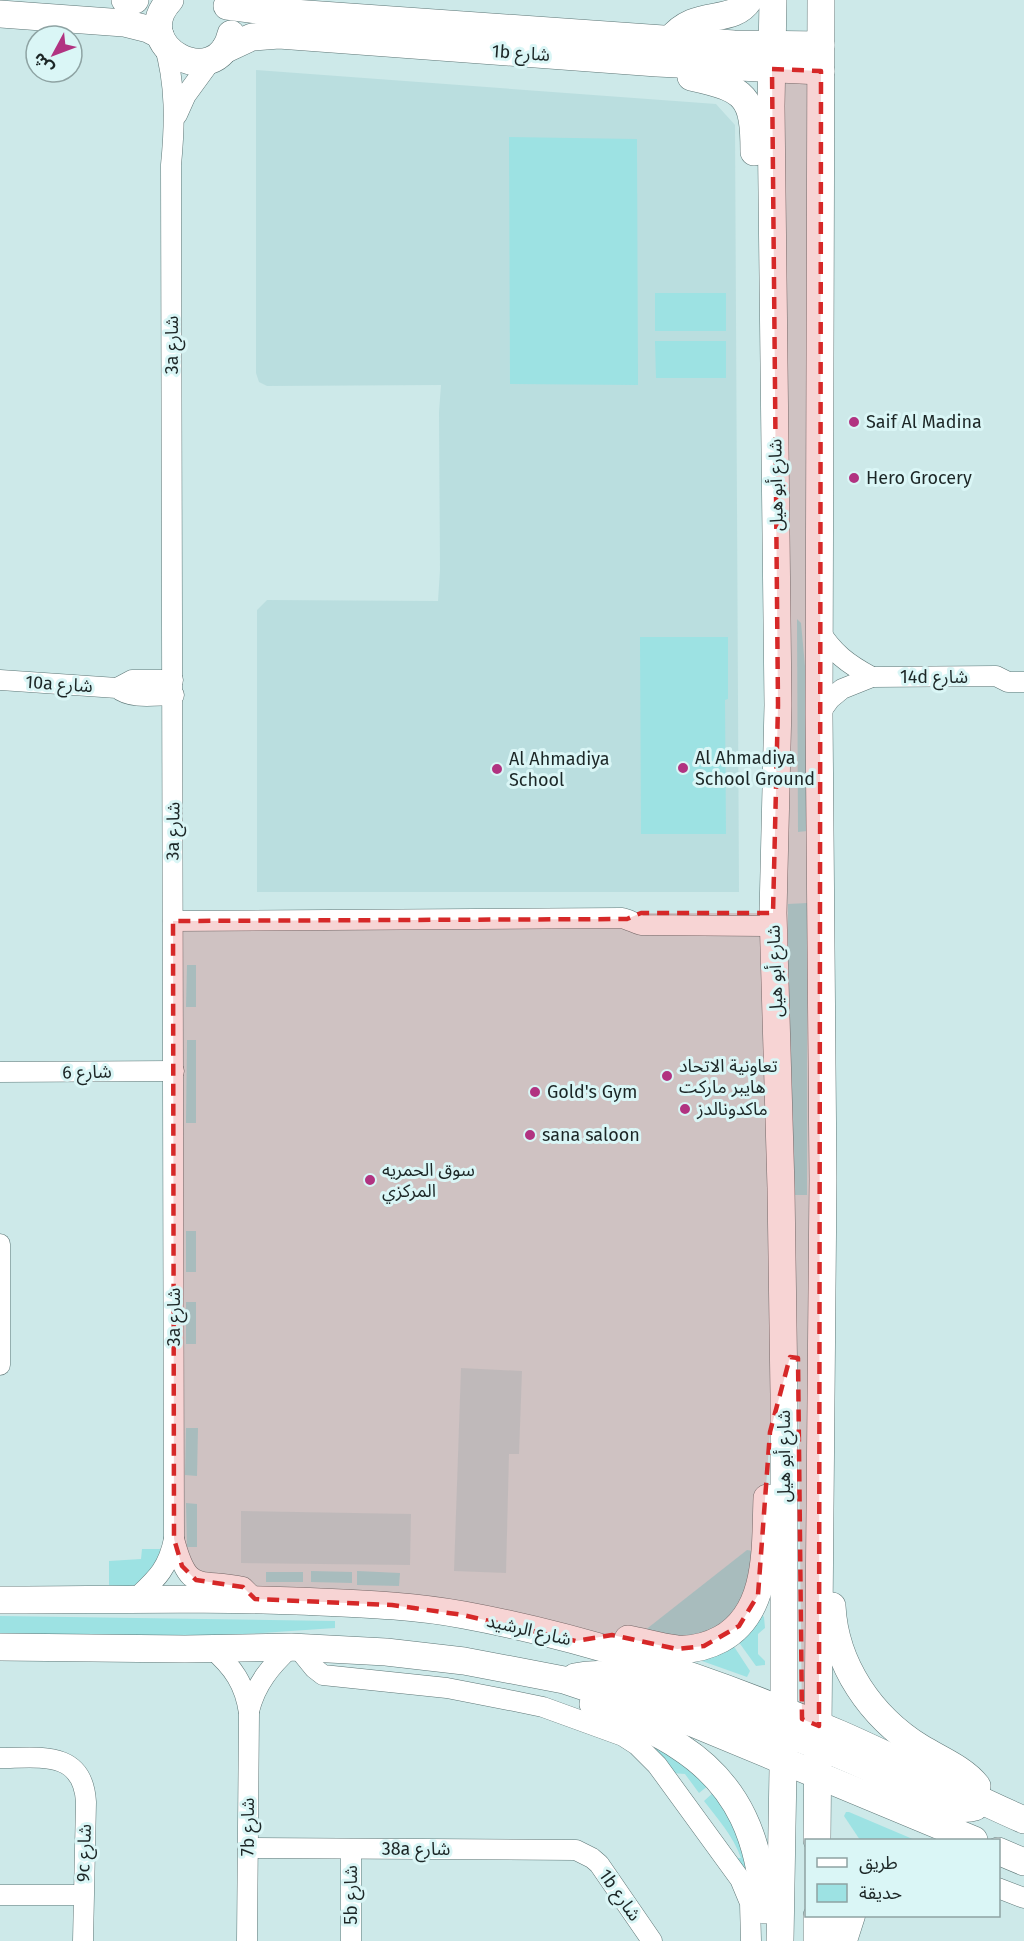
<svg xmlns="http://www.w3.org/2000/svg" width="1024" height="1941" font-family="'Fira Sans','Noto Sans Arabic',sans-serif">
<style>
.built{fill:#badedf}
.green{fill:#9de2e3}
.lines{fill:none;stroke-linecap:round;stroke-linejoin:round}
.street-casing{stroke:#5d7676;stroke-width:21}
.secondary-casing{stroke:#5d7676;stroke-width:28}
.street{stroke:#fff;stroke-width:20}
.secondary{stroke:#fff;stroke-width:27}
.marked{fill:#d62828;fill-opacity:0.2;stroke:#d62828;stroke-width:4.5;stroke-dasharray:12 8;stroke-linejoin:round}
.poi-dot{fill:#b13381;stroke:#daf6f6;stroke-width:2}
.labels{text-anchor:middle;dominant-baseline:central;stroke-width:6;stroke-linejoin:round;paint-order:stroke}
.street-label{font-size:18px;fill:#1c2626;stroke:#daf6f6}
.poi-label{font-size:18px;fill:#1c2626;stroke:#daf6f6;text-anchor:start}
</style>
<rect width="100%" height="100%" fill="#cde9e9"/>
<g class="built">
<polygon points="256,70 716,104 735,125 739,892 257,892 257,610 267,600 438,601 440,570 439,412 441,385 267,386 259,382 256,373"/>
<polygon points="461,1368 522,1371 519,1454 509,1454 506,1573 454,1571"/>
<polygon points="241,1511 411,1514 410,1565 241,1563"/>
</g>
<g class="green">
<polygon points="509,137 637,139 638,385 510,384"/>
<rect x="655" y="293" width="71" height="38"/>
<polygon points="655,341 726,341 726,378 656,378"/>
<polygon points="797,619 801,623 806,677 807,831 798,832"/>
<polygon points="640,637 728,637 728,699 725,700 726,834 641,834"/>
<polygon points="807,903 807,1195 794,1195 788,1120 788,904"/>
<polygon points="187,965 196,965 196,1007 186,1007"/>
<polygon points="187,1040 196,1040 196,1123 186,1123"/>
<rect x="186" y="1231" width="10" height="41"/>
<rect x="186" y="1302" width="10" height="42"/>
<polygon points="186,1428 198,1428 197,1476 185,1475"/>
<polygon points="186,1503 197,1504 197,1547 187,1547"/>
<path d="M 142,1549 L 160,1549 C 160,1561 151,1577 140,1583 C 132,1588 118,1585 109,1585 L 109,1561 L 141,1559 Z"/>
<polygon points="747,1550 753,1551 751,1577 739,1609 713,1630 683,1637 644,1631"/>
<polygon points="311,1571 352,1572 352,1583 311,1582"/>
<polygon points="357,1571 400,1573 399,1586 357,1585"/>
<rect x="266" y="1572" width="37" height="10"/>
<polygon points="762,1615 764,1617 765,1628 758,1634 758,1654 765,1661 765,1665 756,1666 738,1641"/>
<polygon points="0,1616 335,1621 335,1628 215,1636 0,1635"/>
<polygon points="733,1645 750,1671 747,1677 702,1661"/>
<polygon points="649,1744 666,1752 709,1785 699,1793 685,1774 672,1773"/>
<path d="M 715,1791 L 736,1824 L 754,1889 L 734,1858 L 741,1858 C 733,1836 718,1819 704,1801 Z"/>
<polygon points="846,1812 849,1812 915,1840 860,1840 844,1816"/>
</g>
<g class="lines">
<g class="street-casing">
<g id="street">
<polyline points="177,115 186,95 213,58"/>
<path d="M 819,630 C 833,653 848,664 872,677"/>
<path d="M 0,680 L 117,688 C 131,700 156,695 174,695"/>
<polyline points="117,688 132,680 173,680"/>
<polyline points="819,714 830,699 842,689 872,677 996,676 1008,682 1024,682"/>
<path d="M 173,921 L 621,918 C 628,919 634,923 641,925 L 774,926"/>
<polyline points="0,1072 174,1071"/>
<polyline points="0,1244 0,1365"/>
<path d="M 174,1539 C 189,1595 198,1577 243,1587 L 255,1599"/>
<path d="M 134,1600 C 155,1580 168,1570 174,1539 L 171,165 C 175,124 176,84 164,44"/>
<polyline points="297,1647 314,1668 323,1675 447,1688 514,1701 543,1707 623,1736 637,1745 657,1765 740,1879 750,1903 751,1941"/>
<path d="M 211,1648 C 233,1667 245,1684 249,1713 L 247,1941"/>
<path d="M 249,1711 C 256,1683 271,1666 291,1647"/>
<path d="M 0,1758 C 38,1758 83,1749 86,1802 L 83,1941"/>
<polyline points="248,1848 576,1850 592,1858 599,1864 652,1941"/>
<polyline points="998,1888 1024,1898"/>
<polyline points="0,1895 83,1895"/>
<polyline points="351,1941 351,1849"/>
<polyline points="847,1941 855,1916"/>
</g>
</g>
<g class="secondary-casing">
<g id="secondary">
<polyline points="125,0 135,0"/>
<path d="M 170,0 C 127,46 217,94 231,34"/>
<polyline points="773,0 771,106 778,705 773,913 781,1188 784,1394 784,1712 780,1941"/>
<polyline points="227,6 265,11 734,44 821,45"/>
<polyline points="0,14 124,23 148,29 160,35"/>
<path d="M 670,40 C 695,7 732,26 749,0"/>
<polyline points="224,50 252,37 279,35 657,63 821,71"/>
<path d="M 691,77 C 746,89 754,96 754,152"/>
<path d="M 0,1600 C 107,1600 214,1597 320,1602 C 368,1604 416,1606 464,1615 C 594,1639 719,1682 840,1734 C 902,1761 962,1793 1024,1820"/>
<path d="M 832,1606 C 835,1665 871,1717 921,1748 C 939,1759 964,1769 977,1786"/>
<path d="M 628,1639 C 644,1642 661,1647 677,1649 C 692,1650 708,1646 721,1639 C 770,1612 765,1546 767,1498"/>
<polyline points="0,1647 185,1649 291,1647 386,1652 464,1661 564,1680 695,1724 974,1840"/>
<path d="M 575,1677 C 601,1671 623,1677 648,1683 C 732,1714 818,1742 899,1782 C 921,1793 950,1814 975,1807"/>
<path d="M 593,1704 C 622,1717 653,1729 680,1747 C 740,1786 760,1841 765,1910"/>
<polyline points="817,1840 823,1179 819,714 821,0"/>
<polyline points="998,1851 1024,1862"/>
<polyline points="817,1941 817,1916"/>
<polyline points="834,1941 835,1925 839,1916"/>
</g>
</g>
<use href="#street" class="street"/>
<use href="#secondary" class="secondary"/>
</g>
<path class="marked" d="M 772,69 L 821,71 L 819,1726 L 802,1719 L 798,1358 L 790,1357 L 770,1432 L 758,1595 L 739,1626 L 704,1646 L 677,1649 L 612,1635 L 576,1641 L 463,1615 L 392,1605 L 255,1599 L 243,1587 L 196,1580 L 182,1566 L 174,1539 L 173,921 L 627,919 L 641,913 L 773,913 L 778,705 Z"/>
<g class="poi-dot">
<circle cx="854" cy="422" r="6"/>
<circle cx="854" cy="478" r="6"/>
<circle cx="683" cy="768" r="6"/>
<circle cx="497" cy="769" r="6"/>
<circle cx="667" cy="1076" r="6"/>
<circle cx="535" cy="1092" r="6"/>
<circle cx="685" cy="1109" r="6"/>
<circle cx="530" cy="1135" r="6"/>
<circle cx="370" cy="1180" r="6"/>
</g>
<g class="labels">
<g class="street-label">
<text transform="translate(521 53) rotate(4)">1b شارع</text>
<text transform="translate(172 345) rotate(-90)">3a شارع</text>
<text transform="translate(776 485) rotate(-91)">شارع أبو هيل</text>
<text x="934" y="677">14d شارع</text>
<text transform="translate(59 684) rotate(4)">10a شارع</text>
<text transform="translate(173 831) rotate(-89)">3a شارع</text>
<text transform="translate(775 971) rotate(-92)">شارع أبو هيل</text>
<text transform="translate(87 1072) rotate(-1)">شارع 6</text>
<text transform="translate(174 1317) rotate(-90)">3a شارع</text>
<text transform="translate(784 1456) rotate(-90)">شارع أبو هيل</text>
<text transform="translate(529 1630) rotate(13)">شارع الرشيد</text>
<text transform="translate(248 1827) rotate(-90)">7b شارع</text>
<text x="416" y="1849">38a شارع</text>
<text transform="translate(84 1853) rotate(-88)">9c شارع</text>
<text transform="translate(351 1895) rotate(-90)">5b شارع</text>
<text transform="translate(620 1895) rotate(55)">1b شارع</text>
</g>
<g class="poi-label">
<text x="866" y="422">Saif Al Madina</text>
<text x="866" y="478">Hero Grocery</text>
<text x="695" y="758">Al Ahmadiya<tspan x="695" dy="21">School Ground</tspan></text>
<text x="509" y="759">Al Ahmadiya<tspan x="509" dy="21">School</tspan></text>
<text x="679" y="1066">تعاونية الاتحاد<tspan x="679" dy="21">هايبر ماركت</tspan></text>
<text x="547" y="1092">Gold's Gym</text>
<text x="697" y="1109">ماكدونالدز</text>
<text x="542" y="1135">sana saloon</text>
<text x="382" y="1170">سوق الحمريه<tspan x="382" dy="21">المركزي</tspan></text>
</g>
</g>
<rect x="805" y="1839" width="195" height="78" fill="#daf6f6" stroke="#8ea3a3" stroke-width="1.5"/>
<rect x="817" y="1858" width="30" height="9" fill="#ffffff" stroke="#8ea3a3" stroke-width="1.5"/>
<text x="859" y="1869" font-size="18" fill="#1c2626">طريق</text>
<rect x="817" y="1884" width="30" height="18" fill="#9de2e3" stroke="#8ea3a3" stroke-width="1.5"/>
<text x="859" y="1899" font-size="18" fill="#1c2626">حديقة</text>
<g transform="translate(54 54) rotate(229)"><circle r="28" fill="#daf6f6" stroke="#8ea3a3" stroke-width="1.5"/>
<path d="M0-4.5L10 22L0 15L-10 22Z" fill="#b13381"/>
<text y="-9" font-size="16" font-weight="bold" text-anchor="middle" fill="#1c2626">ش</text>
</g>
</svg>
